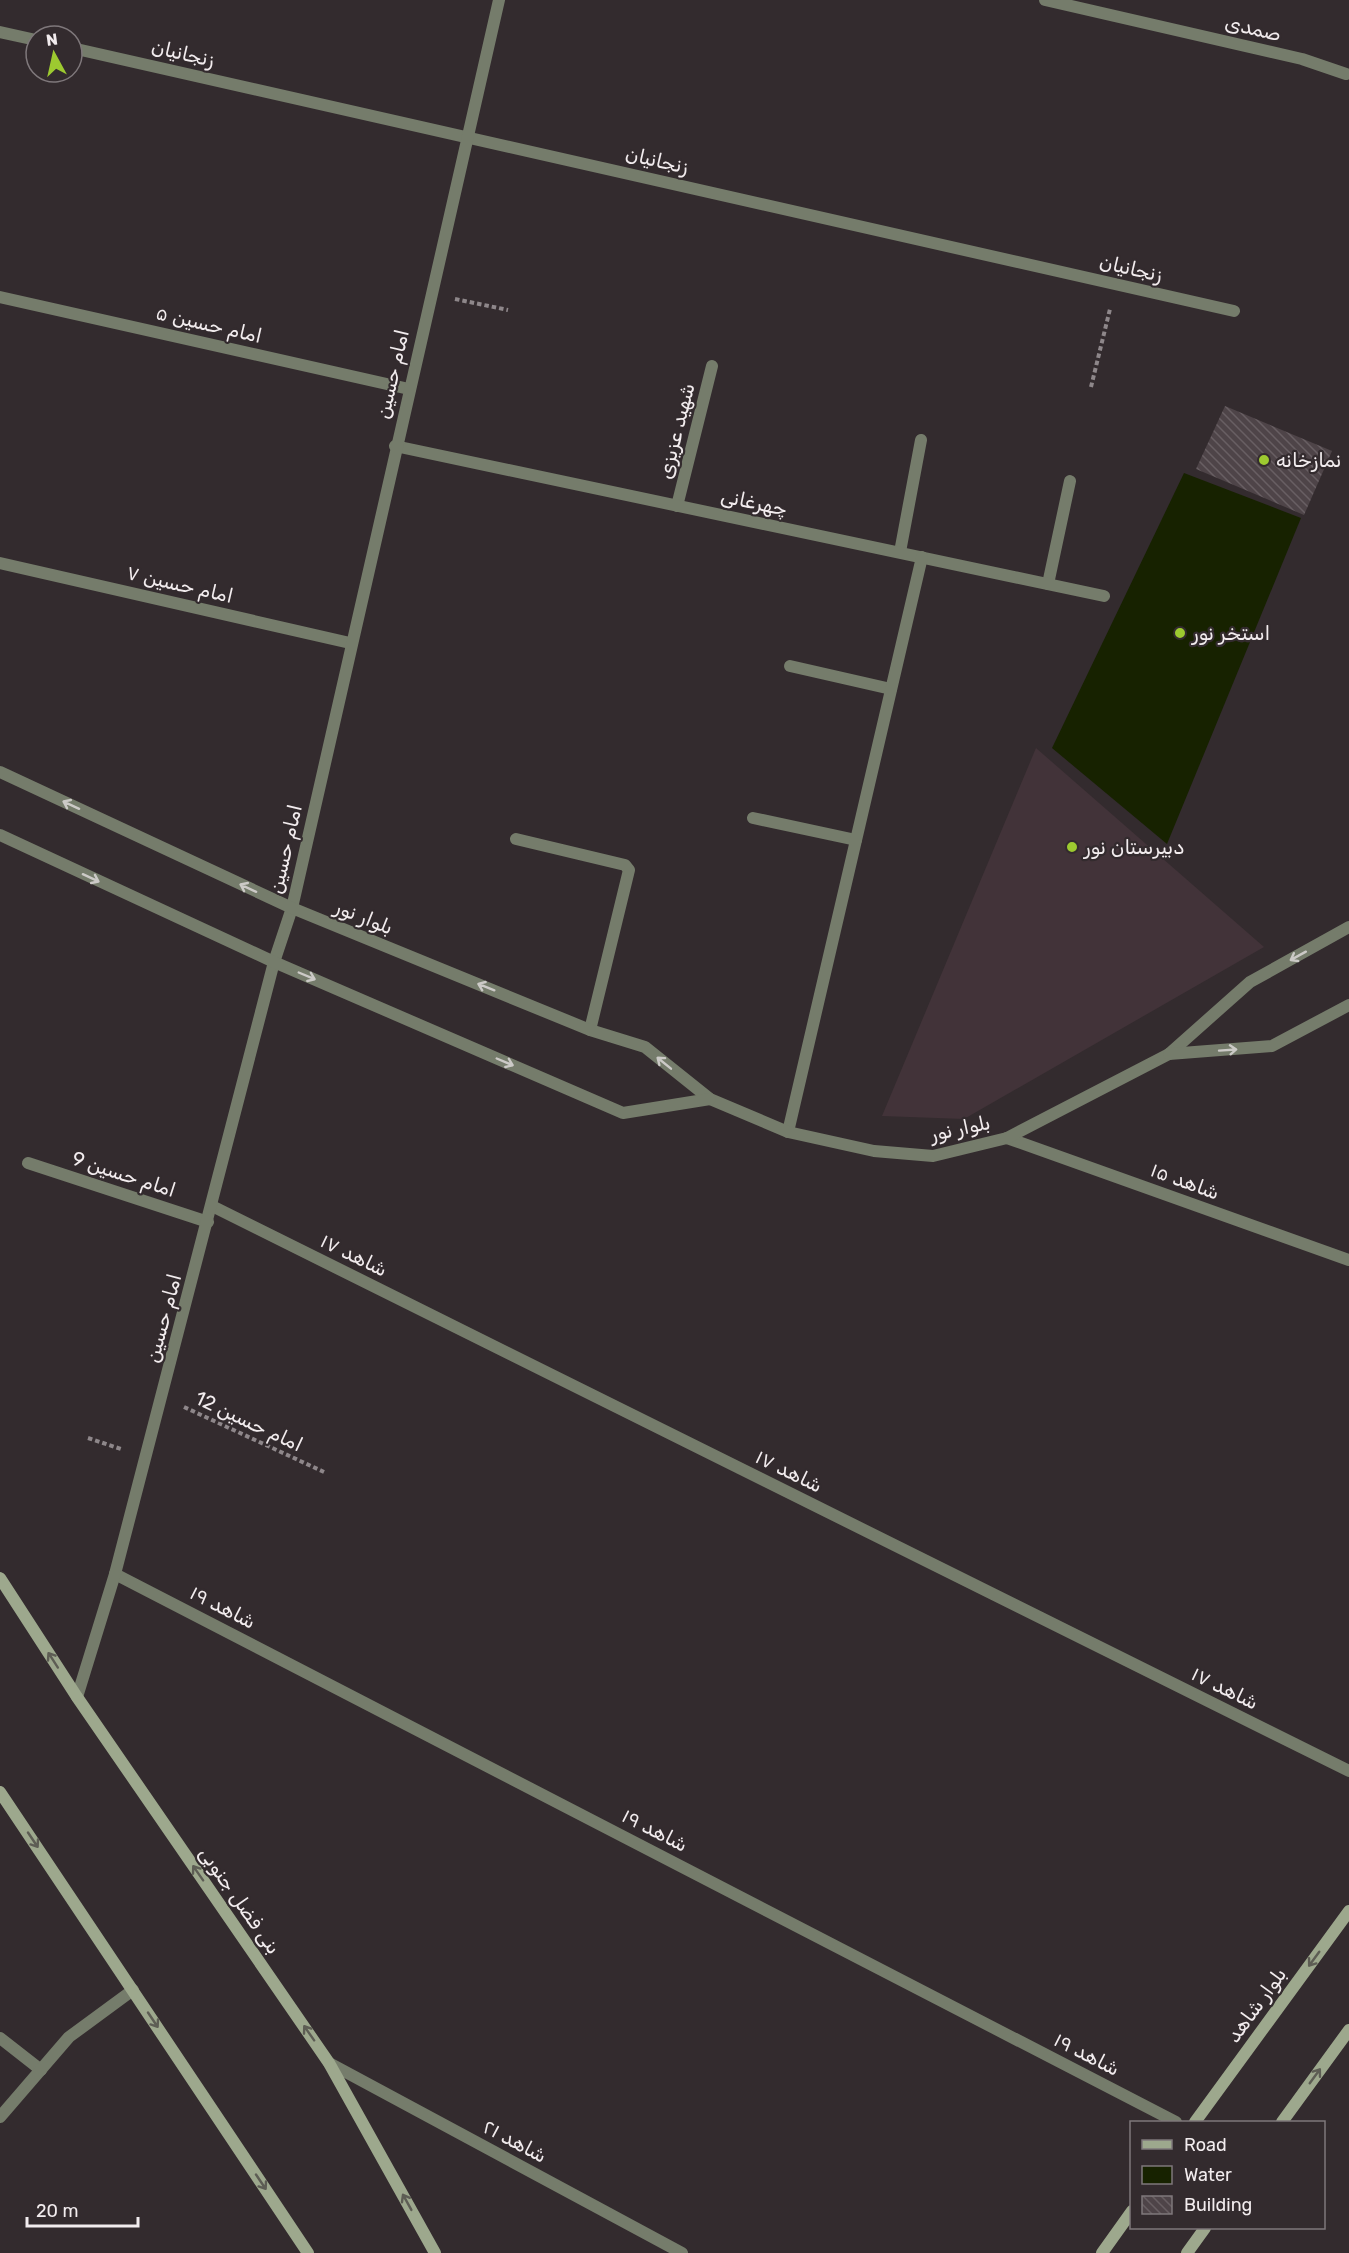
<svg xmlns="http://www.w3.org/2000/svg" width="1349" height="2253" font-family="Rubik,'Noto Naskh Arabic',sans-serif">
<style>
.built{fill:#423339}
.water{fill:#172200}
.building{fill:url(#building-back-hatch)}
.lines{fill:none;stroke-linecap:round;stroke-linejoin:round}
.path{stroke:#8e878a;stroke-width:4;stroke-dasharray:4.5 3;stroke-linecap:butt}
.service{stroke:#757c6b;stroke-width:12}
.minor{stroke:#757c6b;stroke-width:12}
.tertiary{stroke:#757c6b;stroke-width:12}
.secondary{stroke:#9da88d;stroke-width:12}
.oneway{stroke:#cccac7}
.oneway2{stroke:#5d5d54}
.poi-dot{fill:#9dca30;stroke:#332b2e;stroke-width:2}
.labels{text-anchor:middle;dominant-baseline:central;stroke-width:4.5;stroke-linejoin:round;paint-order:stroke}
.street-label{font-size:20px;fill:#f2ecee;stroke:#332b2e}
.poi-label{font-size:20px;fill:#f2ecee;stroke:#332b2e;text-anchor:start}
</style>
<defs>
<pattern id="building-back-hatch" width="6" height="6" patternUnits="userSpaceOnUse" patternTransform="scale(1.5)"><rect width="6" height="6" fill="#4e4448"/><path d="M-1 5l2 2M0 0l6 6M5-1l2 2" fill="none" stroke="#685f63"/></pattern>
</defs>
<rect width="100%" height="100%" fill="#332b2e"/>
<polygon class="built" points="1036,748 1264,947 964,1119 882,1116"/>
<polygon class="water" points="1184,473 1301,518 1167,844 1052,748"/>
<polygon class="building" points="1225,406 1332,451 1304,515 1196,469"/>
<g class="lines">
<g class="path">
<polyline points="455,299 508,310"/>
<polyline points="1091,387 1110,309"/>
<polyline points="184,1407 324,1472"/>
<polyline points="88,1438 121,1449"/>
</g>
<g class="service">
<polyline points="677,506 712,366"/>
<polyline points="900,552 921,440"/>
<polyline points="1048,584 1070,481"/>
<polyline points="790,666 891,689"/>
<polyline points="753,818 856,840"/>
</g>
<g class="minor">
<polyline points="1045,0 1302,59 1346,74"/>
<polyline points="0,32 36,40"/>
<polyline points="72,48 1234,311"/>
<polyline points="0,297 409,389"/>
<polyline points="395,446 1104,596"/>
<polyline points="0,563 350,643"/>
<polyline points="516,839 625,865 629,870 590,1030"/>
<polyline points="788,1132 922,557"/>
<polyline points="1007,1138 1349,1260"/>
<polyline points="28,1163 208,1222"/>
<polyline points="212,1206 1349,1771"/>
<polyline points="115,1574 1176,2122"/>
<polyline points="77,1697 115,1574 274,962 292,908 499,0"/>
<polyline points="0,2038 41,2070"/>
<polyline points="329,2063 682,2253"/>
<polyline points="0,2117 69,2037 133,1990"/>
</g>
<g class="tertiary">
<polyline points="0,772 292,908 590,1030 645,1047 710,1099 788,1132 874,1151 933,1156 1007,1138 1169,1054 1250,982 1349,927"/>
<polyline points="0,835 274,962 623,1113 710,1099"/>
<polyline points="1169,1054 1272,1046 1349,1005"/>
</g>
<g class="secondary">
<polyline points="0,1578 77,1697 329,2063 435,2253"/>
<polyline points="0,1792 308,2253"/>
<polyline points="1195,2122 1349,1911"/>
<polyline points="1282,2122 1349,2030"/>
<polyline points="1102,2253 1132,2211"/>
<polyline points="1187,2253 1205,2228"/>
</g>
</g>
<defs><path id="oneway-shaft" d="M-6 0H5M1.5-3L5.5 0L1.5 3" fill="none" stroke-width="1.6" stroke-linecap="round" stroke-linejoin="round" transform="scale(1.5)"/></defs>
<g class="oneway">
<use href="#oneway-shaft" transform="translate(71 805) rotate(-155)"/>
<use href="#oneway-shaft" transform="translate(91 878) rotate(25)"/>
<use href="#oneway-shaft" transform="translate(248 888) rotate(-155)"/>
<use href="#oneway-shaft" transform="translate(1298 956) rotate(151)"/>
<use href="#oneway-shaft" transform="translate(307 976) rotate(23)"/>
<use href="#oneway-shaft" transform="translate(486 987) rotate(-158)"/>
<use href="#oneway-shaft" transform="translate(1228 1050) rotate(-4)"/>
<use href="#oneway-shaft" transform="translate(505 1062) rotate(23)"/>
<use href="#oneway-shaft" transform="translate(664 1063) rotate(-141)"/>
</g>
<g class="oneway2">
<use href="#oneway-shaft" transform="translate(53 1660) rotate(-123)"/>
<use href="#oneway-shaft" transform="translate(33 1840) rotate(56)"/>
<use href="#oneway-shaft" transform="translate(198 1873) rotate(-125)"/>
<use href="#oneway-shaft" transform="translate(1314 1959) rotate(126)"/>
<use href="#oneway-shaft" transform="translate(153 2020) rotate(56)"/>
<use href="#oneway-shaft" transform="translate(309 2033) rotate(-125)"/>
<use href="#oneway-shaft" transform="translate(1315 2076) rotate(-54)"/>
<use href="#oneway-shaft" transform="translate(261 2182) rotate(56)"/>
<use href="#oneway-shaft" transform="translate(407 2202) rotate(-119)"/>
</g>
<g class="poi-dot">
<circle cx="1264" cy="460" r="6"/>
<circle cx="1180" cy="633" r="6"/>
<circle cx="1072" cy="847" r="6"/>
</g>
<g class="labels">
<g class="street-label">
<text transform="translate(1253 28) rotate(13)">صمدی</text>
<text transform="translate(183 53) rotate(13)">زنجانیان</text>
<text transform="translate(657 160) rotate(13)">زنجانیان</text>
<text transform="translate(1131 268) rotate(13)">زنجانیان</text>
<text transform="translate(209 324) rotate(13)">امام حسین ۵</text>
<text transform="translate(392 374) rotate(-77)">امام حسین</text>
<text transform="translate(676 431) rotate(-76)">شهید عزیزی</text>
<text transform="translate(754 502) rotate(12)">چهرغانی</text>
<text transform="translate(180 584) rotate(13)">امام حسین ۷</text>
<text transform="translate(285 849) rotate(-77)">امام حسین</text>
<text transform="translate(364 917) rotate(22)">بلوار نور</text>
<text transform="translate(960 1128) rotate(-12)">بلوار نور</text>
<text transform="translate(124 1174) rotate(18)">امام حسین 9</text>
<text transform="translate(1185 1181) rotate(20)">شاهد ۱۵</text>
<text transform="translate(354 1255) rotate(26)">شاهد ۱۷</text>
<text transform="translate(163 1318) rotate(-75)">امام حسین</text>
<text transform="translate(249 1421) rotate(25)">امام حسین 12</text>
<text transform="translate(789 1471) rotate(26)">شاهد ۱۷</text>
<text transform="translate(223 1607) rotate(27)">شاهد ۱۹</text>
<text transform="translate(1225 1688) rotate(26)">شاهد ۱۷</text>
<text transform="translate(655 1830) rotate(27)">شاهد ۱۹</text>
<text transform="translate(240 1900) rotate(55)">بنی فضل جنوبی</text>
<text transform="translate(1256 2005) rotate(-54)">بلوار شاهد</text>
<text transform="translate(1087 2054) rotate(27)">شاهد ۱۹</text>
<text transform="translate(515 2141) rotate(28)">شاهد ۲۱</text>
</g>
<g class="poi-label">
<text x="1276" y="460">نمازخانه</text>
<text x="1192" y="633">استخر نور</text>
<text x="1084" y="847">دبیرستان نور</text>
</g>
</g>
<rect x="1130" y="2121" width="195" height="108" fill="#332b2e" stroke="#7f787b" stroke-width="1.5"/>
<rect x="1142" y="2140" width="30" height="9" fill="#9da88d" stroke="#7f787b" stroke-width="1.5"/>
<text x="1184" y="2151" font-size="18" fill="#f2ecee">Road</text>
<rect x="1142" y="2166" width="30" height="18" fill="#172200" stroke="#7f787b" stroke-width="1.5"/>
<text x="1184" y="2181" font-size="18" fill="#f2ecee">Water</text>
<rect x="1142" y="2196" width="30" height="18" fill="url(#building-back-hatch)" stroke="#7f787b" stroke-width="1.5"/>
<text x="1184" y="2211" font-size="18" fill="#f2ecee">Building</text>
<g transform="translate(54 54) rotate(352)"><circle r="28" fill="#332b2e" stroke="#7f787b" stroke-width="1.5"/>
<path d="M0-4.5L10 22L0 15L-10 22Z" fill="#9dca30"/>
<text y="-9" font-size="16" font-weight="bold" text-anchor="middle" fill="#f2ecee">N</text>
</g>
<path d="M27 2217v9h111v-9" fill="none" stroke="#f2ecee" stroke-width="3"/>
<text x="36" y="2217" font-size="18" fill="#f2ecee" stroke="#332b2e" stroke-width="4.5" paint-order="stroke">20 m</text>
</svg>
